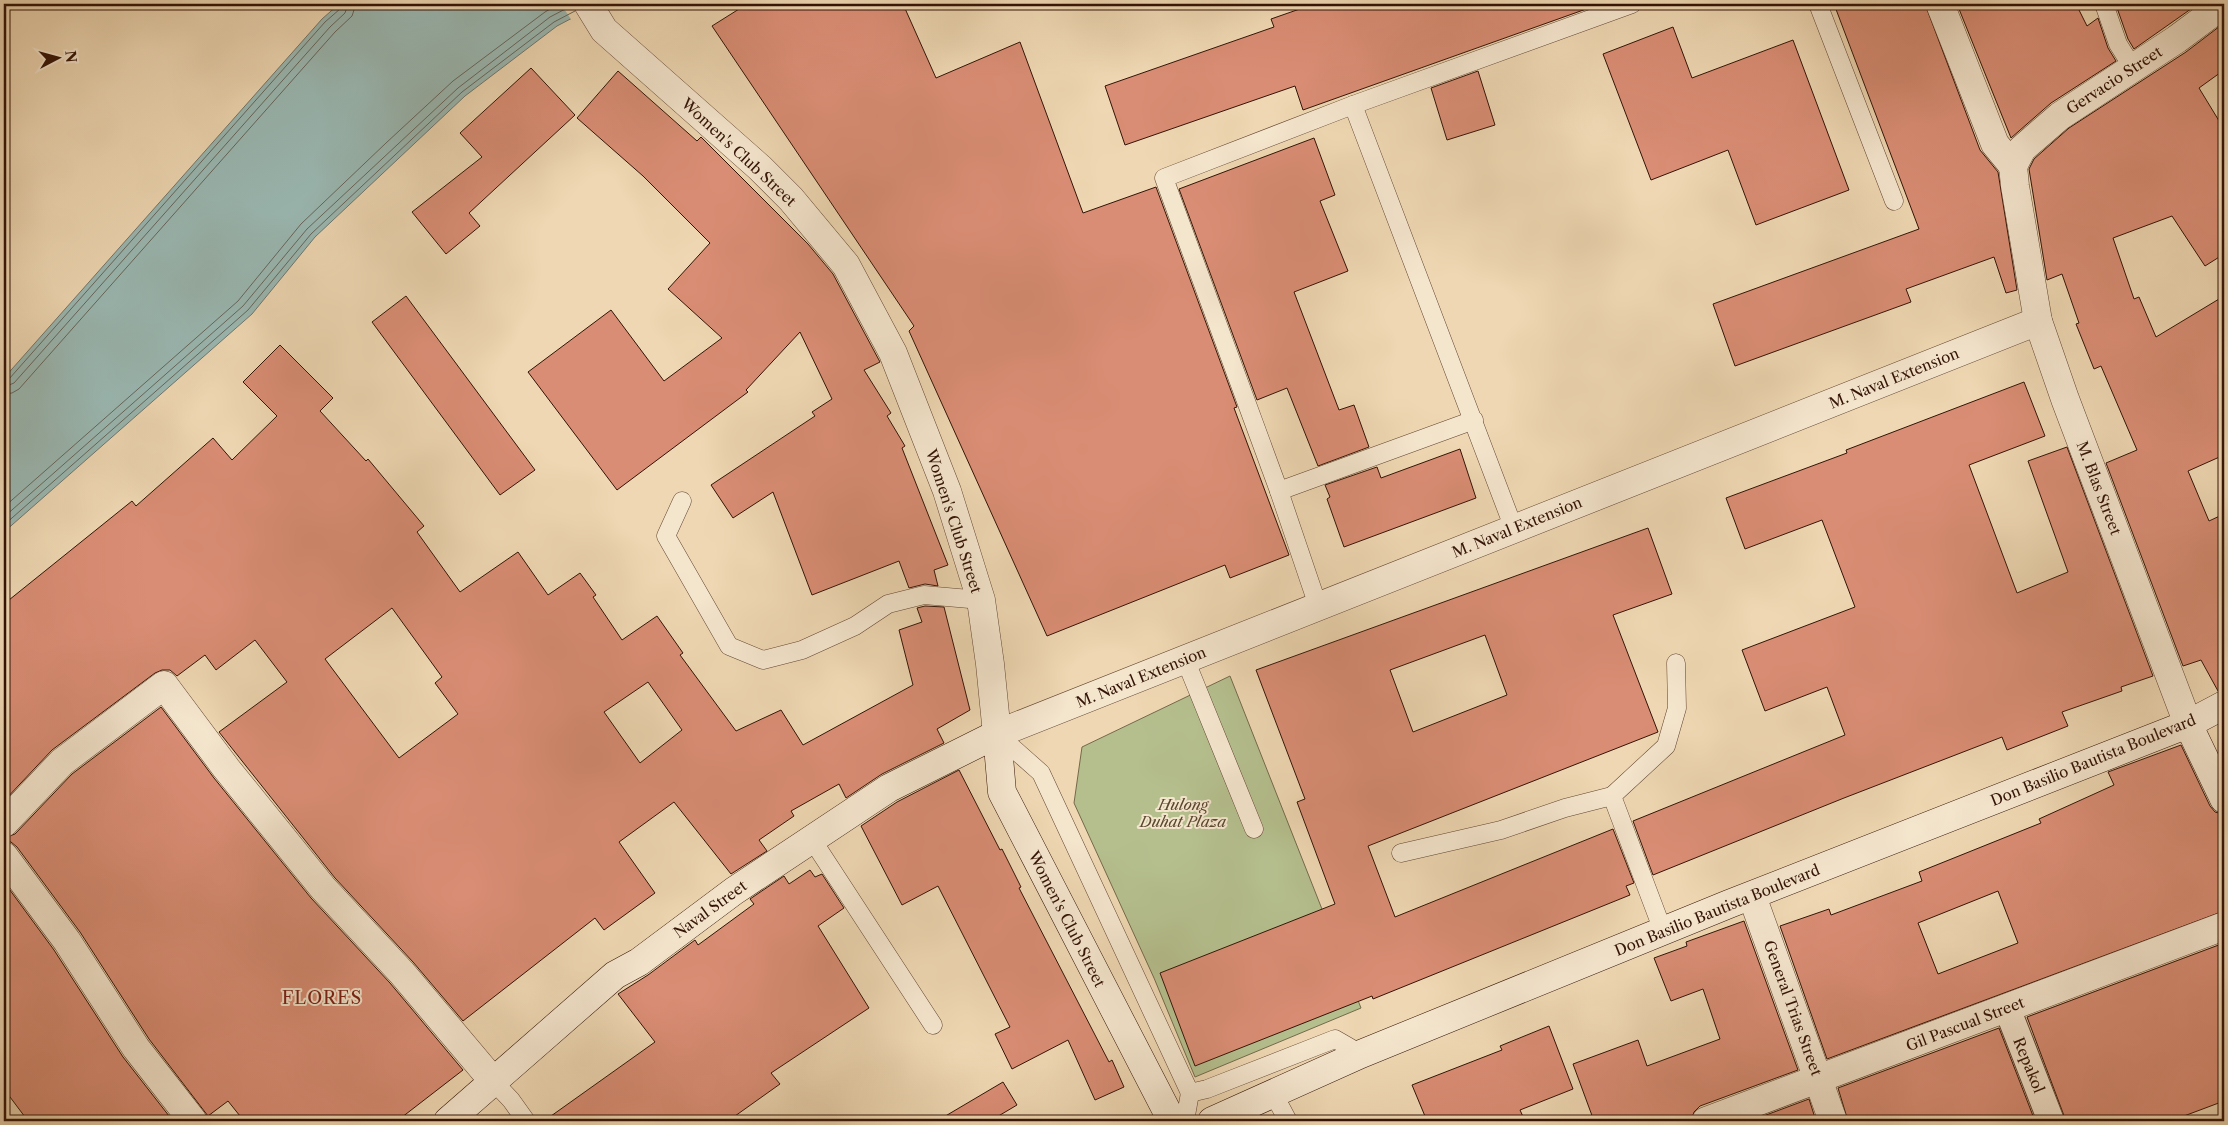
<svg xmlns="http://www.w3.org/2000/svg" width="2228" height="1125" font-family="'Libre Caslon Text',serif">
<style>
.green{fill:#b5bf8e;stroke:#74694a}
.water{fill:#9ab8b2;stroke:#71766d}
.pier{fill:#eed7b2}
.lines{fill:none;stroke-linecap:round;stroke-linejoin:round}
.shore{stroke:#66665c;stroke-width:1}
.building{fill:#d98d74;stroke:#331306;fill-rule:evenodd}
.service-casing{stroke:#624431;stroke-width:19}
.pedestrian-casing{stroke:#624431;stroke-width:28}
.minor-casing{stroke:#624431;stroke-width:29}
.tertiary-casing{stroke:#624431;stroke-width:29}
.secondary-casing{stroke:#331306;stroke-width:29}
.service{stroke:#f4e5cd;stroke-width:18}
.pedestrian{stroke:#f4e5cd;stroke-width:26}
.minor{stroke:#f4e5cd;stroke-width:28}
.tertiary{stroke:#f4e5cd;stroke-width:28}
.secondary{stroke:#f4e5cd;stroke-width:28}
.labels{text-anchor:middle;dominant-baseline:central;stroke-width:4;stroke-linejoin:round;paint-order:stroke}
.street-label{font-size:15px;fill:#331306;stroke:#f4e5cd}
.park-label{font-size:15px;font-style:italic;fill:#5a472f;stroke:#f4e5cd}
.quarter-label{font-size:18px;letter-spacing:1px;fill:#7a1f14;stroke:#f4e5cd}
</style>
<rect width="100%" height="100%" fill="#eed7b2"/>
<filter id="stains"><feTurbulence type="fractalNoise" baseFrequency=".004" numOctaves="4"/><feColorMatrix values="0 0 0 0 .2 0 0 0 0 .09 0 0 0 0 .02 0 0 0 .5 -.17"/></filter>
<radialGradient id="worn" r=".72"><stop offset=".6" stop-color="#630" stop-opacity="0"/><stop offset="1" stop-color="#630" stop-opacity=".3"/></radialGradient>
<polygon class="green" points="1230,676 1361,1008 1195,1077 1154,978 1074,803 1082,747"/>
<polygon class="water" points="339,4 599,4 557,26 465,96 315,237 252,314 4,532 4,378 322,19"/>
<polygon class="pier" points="561,4 602,4 572,21"/>
<g class="lines">
<g class="shore">
<polyline points="4,381 9,379 325,22 340,9 342,4"/>
<polyline points="4,387 14,383 330,27 345,13 348,4"/>
<polyline points="4,394 12,393 19,389 335,32 352,16 356,4"/>
<polyline points="4,507 238,301 301,224 386,143 453,81 545,12 559,4"/>
<polyline points="4,517 243,306 307,229 458,88 550,17 573,5"/>
<polyline points="4,525 248,310 311,234 462,92 554,22 575,11"/>
</g>
</g>
<g class="building">
<polygon points="747,4 903,4 936,78 1020,42 1083,213 1156,187 1237,407 1234,408 1289,555 1230,578 1225,565 1047,636 909,331 914,326 712,26"/>
<polygon points="1314,4 1589,4 1589,8 1303,110 1295,86 1125,145 1105,86 1274,27 1271,19"/>
<polygon points="1834,4 1925,4 1980,150 1998,172 2017,290 2006,293 1994,257 1906,289 1911,302 1735,366 1713,304 1919,229"/>
<polygon points="1957,4 2076,4 2087,26 2098,18 2108,48 2116,61 2051,103 2011,138"/>
<polygon points="2118,4 2198,4 2134,49 2128,39 2116,5"/>
<polygon points="2224,23 2224,70 2199,88 2224,129 2224,254 2205,266 2172,216 2113,238 2134,299 2139,297 2156,337 2224,296 2224,455 2188,471 2209,521 2224,514 2224,689 2218,691 2201,660 2183,666 2106,463 2137,450 2101,366 2094,369 2076,324 2079,323 2062,274 2047,280 2029,169 2034,159 2069,128 2186,52"/>
<polygon points="1673,27 1692,78 1793,40 1849,190 1756,225 1728,150 1651,180 1603,54"/>
<polygon points="531,68 575,115 469,213 480,226 446,254 412,212 482,157 460,133"/>
<polygon points="618,71 697,141 701,137 808,244 833,274 880,362 864,370 891,413 887,416 905,446 902,448 948,565 934,570 938,586 925,584 909,588 899,561 812,595 773,492 733,518 711,485 815,416 812,412 832,399 800,332 746,390 748,392 617,490 528,372 611,310 664,381 722,338 668,289 710,243 643,176 577,118"/>
<polygon points="1478,71 1495,125 1447,140 1431,88"/>
<polygon points="1314,138 1335,195 1320,201 1348,271 1294,292 1339,410 1354,405 1369,447 1318,466 1287,388 1257,400 1179,189"/>
<polygon points="406,296 535,470 500,495 372,322"/>
<path d="M 280,345 L 333,398 L 320,411 L 366,461 L 368,459 L 424,526 L 417,532 L 460,592 L 518,552 L 548,595 L 580,573 L 596,595 L 593,597 L 622,640 L 657,616 L 683,653 L 680,655 L 736,731 L 781,710 L 803,745 L 913,685 L 899,630 L 922,622 L 917,608 L 925,606 L 944,607 L 970,710 L 937,729 L 944,743 L 882,774 L 846,798 L 839,784 L 791,811 L 794,816 L 759,840 L 767,851 L 731,874 L 674,802 L 619,842 L 655,893 L 604,930 L 595,918 L 463,1021 L 413,962 L 335,878 L 219,732 L 287,682 L 255,640 L 216,670 L 205,655 L 177,676 L 170,670 L 162,670 L 155,673 L 52,750 L 4,801 L 4,604 L 132,501 L 136,506 L 213,438 L 232,460 L 277,416 L 243,382 ZM 392,608 L 442,677 L 435,683 L 458,714 L 399,758 L 325,659 ZM 648,682 L 682,730 L 640,763 L 604,712 Z"/>
<polygon points="2024,382 2045,436 1969,465 2017,593 2068,572 2028,461 2067,447 2153,676 2121,687 2122,691 2062,712 2068,726 2007,750 2002,737 1844,798 1653,875 1633,821 1845,735 1827,687 1765,711 1742,650 1855,607 1822,520 1745,549 1726,498 1847,453 1846,450"/>
<polygon points="1460,449 1476,498 1344,547 1327,499 1330,497 1325,485 1377,467 1381,478"/>
<path d="M 1648,528 L 1672,594 L 1613,615 L 1658,732 L 1368,846 L 1395,917 L 1613,829 L 1634,883 L 1626,886 L 1630,895 L 1373,999 L 1372,996 L 1195,1066 L 1160,973 L 1335,904 L 1297,802 L 1305,799 L 1256,670 ZM 1485,635 L 1507,695 L 1413,732 L 1390,670 Z"/>
<polygon points="161,707 214,778 311,898 390,983 463,1070 397,1121 244,1121 228,1101 208,1116 149,1039 80,932 17,847 11,842 4,841 4,838 15,834 72,774"/>
<path d="M 2181,745 L 2210,806 L 2215,812 L 2222,814 L 2224,819 L 2224,911 L 1827,1059 L 1780,926 L 1829,909 L 1831,915 L 1922,881 L 1919,872 L 2041,823 L 2039,819 L 2114,785 L 2108,772 ZM 1998,891 L 2018,943 L 1938,974 L 1918,923 Z"/>
<polygon points="959,770 1000,850 1002,849 1021,887 1019,888 1109,1062 1112,1060 1124,1087 1095,1100 1068,1040 1012,1069 995,1034 1010,1027 938,886 902,905 861,826 897,802"/>
<polygon points="810,870 815,877 822,874 844,908 818,926 869,1008 771,1073 780,1084 728,1121 544,1121 655,1042 618,994 648,975 695,940 698,945 754,904 750,899 784,876 789,884"/>
<polygon points="4,882 54,950 123,1057 173,1121 28,1121 4,1089"/>
<polygon points="1744,921 1798,1070 1700,1106 1694,1112 1691,1121 1594,1121 1573,1064 1638,1040 1647,1066 1720,1039 1703,989 1671,1001 1654,958 1687,946 1686,942"/>
<polygon points="2224,943 2224,1101 2184,1116 2186,1121 2066,1121 2027,1017"/>
<polygon points="1549,1026 1573,1089 1520,1110 1525,1121 1427,1121 1412,1085 1502,1050 1500,1046"/>
<polygon points="1999,1028 2035,1121 1848,1121 1838,1088"/>
<polygon points="1003,1082 1017,1105 990,1121 937,1121"/>
<polygon points="1809,1099 1816,1121 1750,1121"/>
</g>
<g class="lines">
<g class="service-casing">
<g id="service">
<polyline points="1818,4 1894,201"/>
<polyline points="2104,4 2118,44 2133,68"/>
<polyline points="1353,105 1514,529"/>
<polyline points="1279,491 1474,420"/>
<polyline points="682,501 666,536 729,646 763,660 802,650 855,626 888,604 924,595 981,600"/>
<polyline points="1318,606 1279,491 1164,178 1353,105 1632,4"/>
<polyline points="1185,659 1254,829"/>
<polyline points="997,734 1041,773 1190,1093 1207,1089 1335,1039 1361,1054"/>
<polyline points="811,838 933,1025"/>
<polyline points="1401,853 1501,830 1565,808 1612,796"/>
<polyline points="1663,931 1612,796 1666,746 1677,708 1676,663"/>
<polyline points="494,1082 511,1100 526,1121"/>
<polyline points="1273,1093 1288,1121"/>
<polyline points="1185,1121 1190,1093"/>
</g>
</g>
<g class="pedestrian-casing">
<polyline id="pedestrian" points="2007,1008 2051,1121"/>
</g>
<g class="minor-casing">
<g id="minor">
<polyline points="1940,4 1995,144 2013,166"/>
<polyline points="2013,166 2015,186 2038,321 2065,399 2188,724"/>
<polyline points="2013,166 2022,149 2060,116 2177,39 2224,4"/>
<polyline points="997,734 2038,321"/>
<polyline points="4,823 62,762 164,685 226,768 323,888 402,973 494,1082"/>
<polyline points="4,856 67,941 136,1048 193,1121"/>
<polyline points="1752,896 1833,1121"/>
<polyline points="1706,1121 2224,926"/>
</g>
</g>
<g class="tertiary-casing">
<polyline id="tertiary" points="588,4 604,30 760,168 791,199 846,265 893,353 947,491 981,600 990,664 997,734"/>
</g>
<g class="secondary-casing">
<g id="secondary">
<polyline points="2188,724 2224,799"/>
<polyline points="448,1121 615,975 639,962 734,891 889,788 997,734 1002,792 1172,1121"/>
<polyline points="1212,1121 1361,1054 1729,904 2188,724 2224,705"/>
</g>
</g>
<use href="#service" class="service"/>
<use href="#pedestrian" class="pedestrian"/>
<use href="#minor" class="minor"/>
<use href="#tertiary" class="tertiary"/>
<use href="#secondary" class="secondary"/>
</g>
<g class="labels">
<g class="street-label">
<text transform="translate(2114 80) rotate(-33)">Gervacio Street</text>
<text transform="translate(739 152) rotate(43)">Women's Club Street</text>
<text transform="translate(1894 378) rotate(-22)">M. Naval Extension</text>
<text transform="translate(2099 488) rotate(69)">M. Blas Street</text>
<text transform="translate(954 521) rotate(72)">Women's Club Street</text>
<text transform="translate(1517 527) rotate(-22)">M. Naval Extension</text>
<text transform="translate(1141 677) rotate(-22)">M. Naval Extension</text>
<text transform="translate(2093 760) rotate(-22)">Don Basilio Bautista Boulevard</text>
<text transform="translate(710 909) rotate(-36)">Naval Street</text>
<text transform="translate(1717 910) rotate(-22)">Don Basilio Bautista Boulevard</text>
<text transform="translate(1067 919) rotate(63)">Women's Club Street</text>
<text transform="translate(1793 1008) rotate(70)">General Trias Street</text>
<text transform="translate(1965 1024) rotate(-21)">Gil Pascual Street</text>
<text transform="translate(2029 1065) rotate(68)">Repakol</text>
</g>
<g class="park-label">
<text x="1183" y="804">Hulong<tspan x="1183" dy="17">Duhat Plaza</tspan></text>
</g>
<g class="quarter-label">
<text x="322" y="998">FLORES</text>
</g>
</g>
<rect width="2228" height="1125" fill="none" stroke="#eed7b2" stroke-width="20"/>
<rect x="5" y="5" width="2218" height="1115" fill="none" stroke="#331306" stroke-width="2.5"/>
<rect x="10" y="10" width="2208" height="1105" fill="none" stroke="#331306"/>
<g transform="translate(58 58) rotate(84)" stroke="#f4e5cd" stroke-width="4" paint-order="stroke">
<path d="M0-4L9 19L0 12L-9 19Z" fill="#331306"/>
<text y="-8" font-size="14" font-weight="bold" text-anchor="middle" fill="#331306">N</text>
</g>
<rect width="100%" height="100%" filter="url(#stains)"/>
<rect width="100%" height="100%" fill="url(#worn)"/>
</svg>
